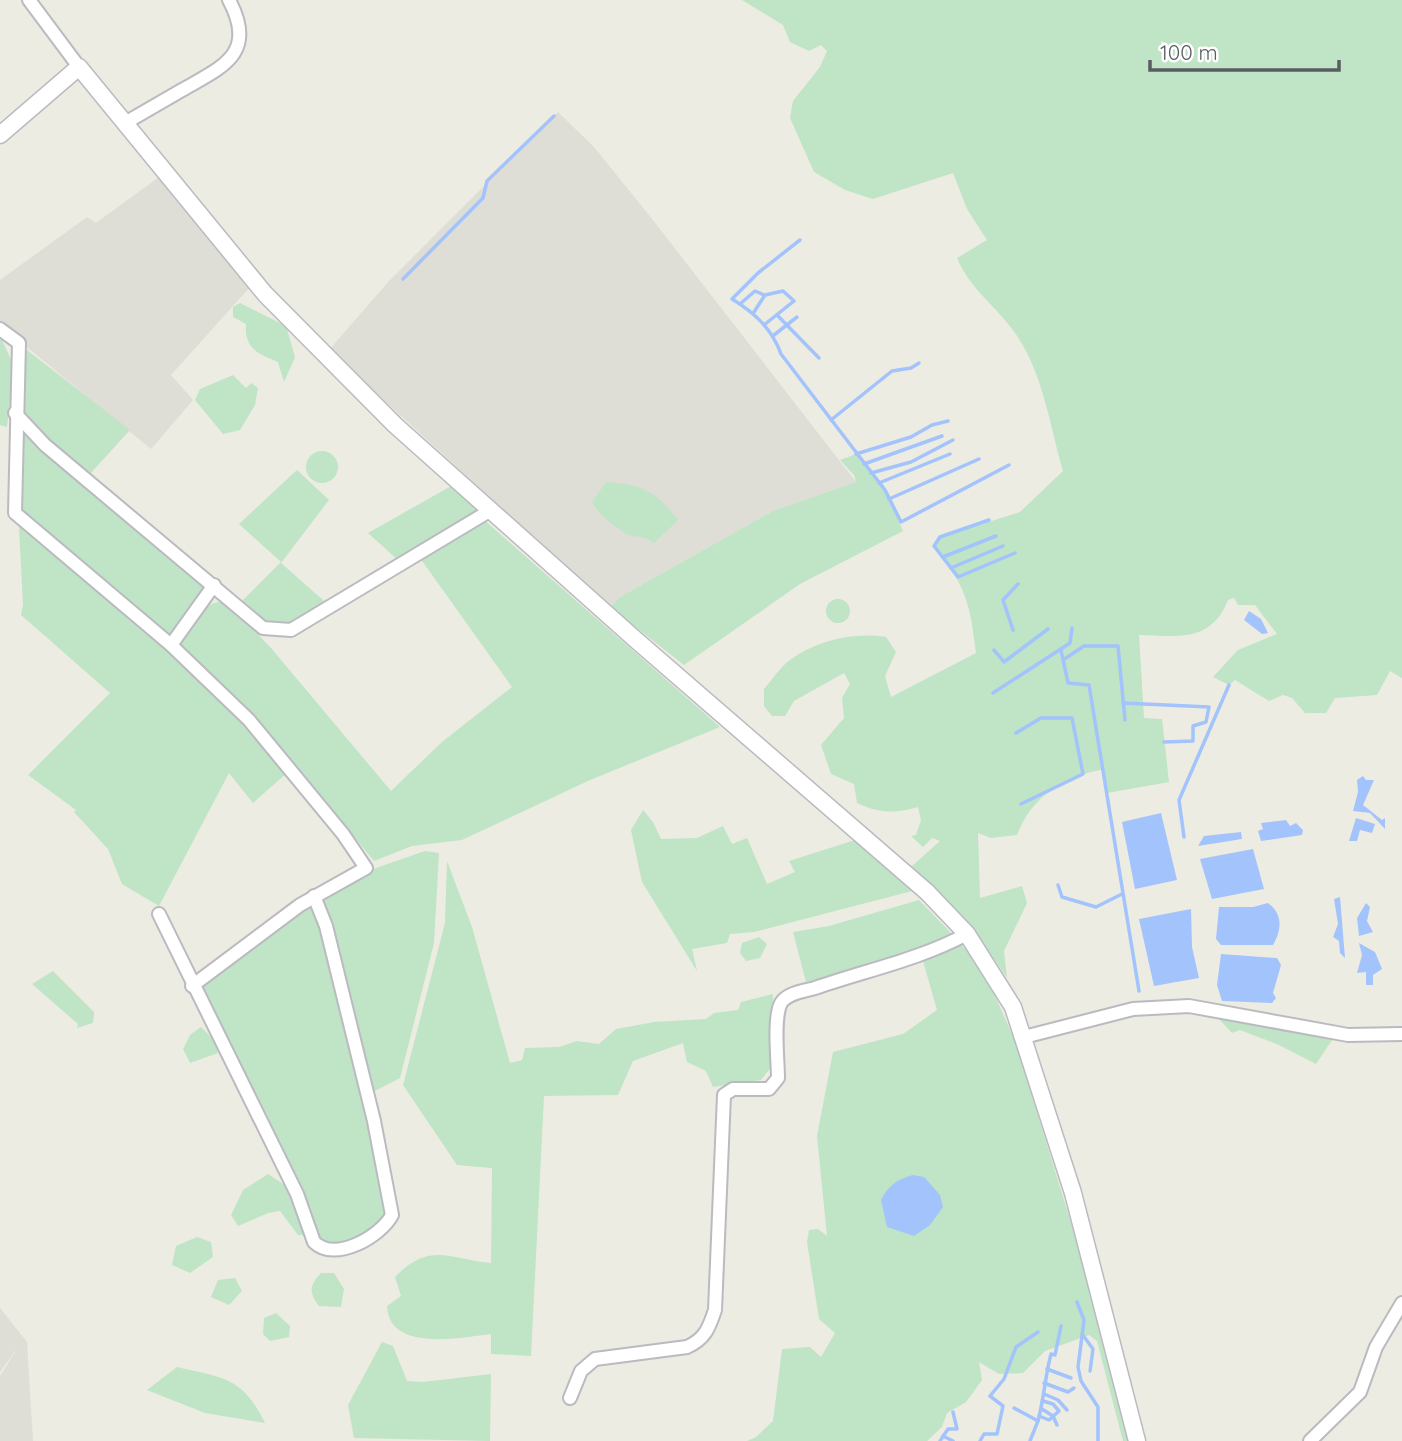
<svg xmlns="http://www.w3.org/2000/svg" width="1402" height="1441" font-family="Quicksand,sans-serif">
<style>
.industrial{fill:#deded6}
.green{fill:#bfe4c6}
.water{fill:#a3c3fc}
.lines{fill:none;stroke-linecap:round;stroke-linejoin:round}
.stream{stroke:#a3c3fc;stroke-width:3.5}
.minor-casing{stroke:#babac0;stroke-width:16}
.tertiary-casing{stroke:#babac0;stroke-width:19}
.minor{stroke:#fff;stroke-width:12}
.tertiary{stroke:#fff;stroke-width:16}
</style>
<rect width="100%" height="100%" fill="#edece2"/>
<g class="industrial">
<polygon points="558,112 594,147 649,215 856,482 773,511 620,597 610,607 329,350 389,281"/>
<polygon points="159,177 250,287 171,375 193,400 151,449 0,325 0,280 87,217 96,223"/>
<polygon points="0,1308 27,1342 33,1441 0,1441 0,1376 19,1346 0,1372"/>
</g>
<g class="green">
<path d="M 742,0 L 1402,0 L 1402,678 L 1390,671 L 1377,695 L 1335,698 L 1326,713 L 1305,713 L 1292,698 L 1283,695 L 1269,701 L 1235,680 L 1229,685 L 1213,677 L 1238,650 L 1277,634 L 1255,605 L 1238,605 L 1234,598 L 1228,600 C 1211,643 1178,636 1139,635 L 1144,718 L 1162,719 L 1169,782 L 1107,793 L 1104,769 C 1064,777 1032,796 1017,835 L 991,838 L 978,833 L 980,898 L 1022,886 L 1027,903 L 1004,951 L 1007,978 L 978,936 L 912,866 L 940,841 L 932,838 L 923,847 L 911,836 L 916,835 L 921,820 L 918,807 C 896,814 878,813 857,803 L 854,784 L 831,774 L 821,745 L 844,718 L 842,698 L 850,684 L 844,673 L 794,701 L 785,716 L 772,716 L 764,706 L 764,689 C 772,680 780,667 790,660 C 817,640 854,632 886,637 L 896,652 L 885,676 L 891,697 L 976,653 C 970,603 966,586 934,546 L 940,537 L 1020,512 L 1063,471 C 1050,427 1044,378 1019,339 C 1001,309 971,292 957,258 L 987,240 L 967,209 L 953,173 L 873,199 L 845,190 L 814,172 L 790,118 L 793,101 L 820,67 L 827,51 L 821,45 L 809,51 L 790,42 L 783,25 Z"/>
<path d="M 240,303 L 286,326 L 295,357 L 284,382 L 278,362 C 258,354 244,348 246,324 L 233,317 L 233,307 Z"/>
<polygon points="0,336 14,366 7,427 0,425"/>
<polygon points="23,347 130,430 89,475 22,414"/>
<polygon points="233,375 246,388 251,383 258,388 255,405 240,430 223,434 195,400 200,389"/>
<polygon points="24,428 204,587 172,633 166,635 111,584 25,515 17,503"/>
<circle cx="322" cy="467" r="16"/>
<polygon points="856,454 885,490 903,531 800,584 684,665 610,607 620,597 773,511 856,482 854,475 840,460"/>
<path d="M 297,470 L 329,500 L 281,563 L 324,601 C 286,629 277,635 241,602 L 281,562 L 239,524 Z"/>
<path d="M 606,482 C 644,485 655,491 678,520 L 654,543 C 645,535 637,538 627,534 C 616,528 598,514 592,502 Z"/>
<polygon points="453,485 478,510 475,515 398,560 368,533"/>
<path d="M 484,520 L 720,727 L 590,780 L 462,840 L 412,846 L 374,861 L 273,738 L 183,651 L 180,639 C 193,623 203,599 227,602 L 271,648 L 391,791 L 442,742 L 512,687 L 420,558 Z"/>
<polygon points="23,525 156,636 225,702 288,772 253,803 229,773 159,906 122,884 108,849 74,812 76,810 28,775 110,693 21,615 23,605 19,527"/>
<circle cx="838" cy="611" r="12"/>
<polygon points="643,810 653,822 661,839 697,838 723,826 732,844 747,838 767,884 795,872 789,861 855,840 912,891 754,932 730,934 727,943 692,949 697,971 642,882 631,830"/>
<polygon points="425,851 439,853 434,943 400,1078 371,1093 319,898 376,868"/>
<path d="M 447,861 L 472,927 L 510,1063 L 522,1060 L 525,1048 L 559,1047 L 577,1041 L 599,1044 L 616,1029 L 654,1022 L 706,1019 L 714,1013 L 738,1010 L 741,1002 L 773,994 L 772,1066 L 761,1080 L 713,1087 L 706,1071 L 687,1062 L 683,1043 L 633,1061 L 618,1095 L 544,1096 L 531,1356 L 491,1354 L 491,1334 C 459,1338 389,1352 387,1306 L 401,1296 L 395,1277 C 430,1241 449,1259 491,1263 L 492,1168 L 457,1165 L 403,1085 L 445,923 Z"/>
<path d="M 312,900 L 368,1112 L 387,1211 C 376,1235 349,1246 323,1243 C 312,1229 311,1211 303,1194 C 272,1125 226,1060 203,987 L 209,977 Z"/>
<polygon points="919,900 953,935 914,955 806,982 793,932 829,926"/>
<polygon points="759,937 767,944 760,958 746,961 740,953 742,943"/>
<polygon points="961,944 984,971 1015,1041 1088,1278 1130,1441 1123,1441 1097,1341 1089,1335 1045,1351 1023,1373 999,1374 979,1362 982,1380 966,1402 947,1413 942,1427 927,1441 747,1441 756,1437 773,1421 782,1349 810,1347 821,1357 835,1333 819,1319 807,1242 809,1230 818,1229 827,1236 817,1136 833,1052 903,1034 937,1010 923,961"/>
<polygon points="53,971 94,1012 93,1023 77,1028 78,1024 32,984"/>
<polygon points="1219,1019 1334,1037 1316,1064 1279,1045 1240,1030 1232,1033"/>
<polygon points="201,1027 214,1040 218,1053 190,1063 183,1049 190,1035"/>
<polygon points="268,1174 289,1188 305,1235 298,1235 280,1211 268,1213 238,1226 231,1215 243,1190"/>
<polygon points="197,1237 211,1242 213,1257 190,1273 172,1265 176,1246"/>
<path d="M 321,1273 L 334,1273 L 344,1289 L 341,1307 L 319,1306 C 308,1292 310,1285 321,1273 Z"/>
<polygon points="235,1278 242,1291 229,1305 211,1297 218,1280"/>
<polygon points="276,1313 290,1326 289,1337 270,1341 263,1334 264,1318"/>
<polygon points="382,1342 393,1346 407,1381 423,1382 491,1374 490,1441 354,1438 348,1405"/>
<path d="M 177,1367 C 223,1378 242,1376 265,1423 L 205,1413 L 147,1390 Z"/>
</g>
<g class="water">
<polygon points="1249,611 1261,619 1268,633 1262,634 1244,620"/>
<polygon points="1363,776 1366,780 1374,780 1363,805 1382,820 1385,818 1385,829 1370,813 1353,811 1358,792 1357,780"/>
<polygon points="1161,813 1177,880 1135,889 1122,822"/>
<polygon points="1356,818 1375,824 1372,833 1360,830 1357,841 1349,841"/>
<polygon points="1286,820 1290,826 1296,823 1303,830 1302,835 1261,841 1258,831 1263,829 1261,823"/>
<polygon points="1241,832 1242,839 1198,846 1204,836"/>
<polygon points="1253,849 1264,889 1212,899 1200,859"/>
<polygon points="1340,897 1345,958 1340,953 1339,941 1333,937 1338,924 1334,899"/>
<path d="M 1268,903 C 1283,914 1282,930 1273,945 L 1221,945 L 1216,939 L 1219,907 L 1253,907 Z"/>
<polygon points="1366,903 1370,907 1367,921 1373,932 1359,936 1357,918"/>
<polygon points="1191,909 1192,947 1199,978 1154,986 1139,919"/>
<polygon points="1359,943 1375,952 1382,969 1373,975 1373,985 1366,985 1366,972 1357,973 1362,955"/>
<polygon points="1221,954 1277,958 1281,965 1273,993 1276,998 1272,1003 1222,1001 1217,985"/>
<path d="M 913,1175 L 924,1177 L 940,1195 L 943,1207 L 930,1225 L 914,1236 L 887,1227 L 881,1200 C 888,1186 897,1179 913,1175 Z"/>
</g>
<g class="lines">
<g class="stream">
<path d="M 800,240 L 758,273 L 732,299 C 755,313 772,329 781,354 L 885,490 L 901,522 L 1009,465"/>
<polyline points="403,279 483,198 487,181 554,116"/>
<polyline points="740,304 755,291 764,295"/>
<polyline points="754,312 765,295 783,291 794,301 764,325"/>
<polyline points="777,315 819,358"/>
<polyline points="774,335 797,317"/>
<polyline points="831,420 892,371 911,368 919,363"/>
<polyline points="856,454 911,437 932,425 948,421"/>
<polyline points="864,464 942,436"/>
<polyline points="871,473 911,462 953,440"/>
<polyline points="879,483 950,454"/>
<polyline points="889,499 979,459"/>
<polyline points="989,520 940,537 934,546 958,577 1015,553"/>
<polyline points="943,557 996,536"/>
<polyline points="951,568 1003,546"/>
<polyline points="1013,630 1003,600 1018,584"/>
<polyline points="994,650 1004,662 1048,629"/>
<polyline points="1061,650 1068,683 1089,685 1139,991"/>
<polyline points="1063,660 1084,646 1118,646 1125,720"/>
<polyline points="993,693 1070,643 1072,628"/>
<polyline points="1123,703 1209,707 1206,722 1193,726 1193,741 1164,742"/>
<polyline points="1016,733 1041,718 1072,718 1083,774 1021,804"/>
<polyline points="1184,837 1179,800 1229,685"/>
<polyline points="1058,885 1062,897 1096,907 1122,894"/>
<polyline points="1077,1302 1084,1320 1078,1367 1081,1381 1098,1407 1098,1441"/>
<polyline points="1082,1334 1093,1349 1090,1371"/>
<polyline points="1047,1369 1071,1378"/>
<polyline points="1044,1383 1068,1392 1074,1388"/>
<polyline points="1044,1394 1058,1400 1067,1410"/>
<path d="M 1014,1408 L 1038,1421 C 1044,1398 1045,1377 1051,1354 L 1055,1355 L 1061,1326"/>
<polyline points="1042,1409 1053,1416 1057,1425"/>
<polyline points="1039,1416 1049,1420 1059,1411 1053,1404 1043,1401"/>
<polyline points="943,1436 953,1441"/>
<polyline points="940,1441 948,1429 957,1429 953,1412"/>
<polyline points="980,1441 984,1434 997,1434 1003,1406 990,1396 1004,1379 1016,1347 1038,1332"/>
<polyline points="1030,1441 1038,1421"/>
</g>
<g class="minor-casing">
<g id="minor">
<polyline points="29,0 79,67"/>
<path d="M 125,123 C 144,112 163,101 182,90 C 222,67 258,54 229,0"/>
<polyline points="0,329 19,343 15,513 171,645 249,720 343,834 366,868 300,905 192,986"/>
<polyline points="15,413 45,445 263,628 291,630 491,510"/>
<polyline points="171,645 214,585"/>
<path d="M 159,914 L 297,1194 L 314,1242 C 335,1263 381,1236 392,1215 L 374,1121 L 326,926 L 314,896"/>
<polyline points="1024,1037 1133,1009 1189,1006 1348,1035 1402,1034"/>
<path d="M 570,1398 L 581,1371 L 595,1359 L 687,1347 C 705,1339 709,1328 715,1310 L 724,1095 L 733,1089 L 769,1089 L 778,1078 C 778,1061 773,1018 781,1003 C 787,993 804,991 815,988 C 867,970 918,960 967,934"/>
<polyline points="1310,1441 1360,1392 1376,1347 1402,1303"/>
</g>
</g>
<g class="tertiary-casing">
<polyline id="tertiary" points="0,135 79,67 265,294 395,425 636,640 927,892 967,934 1013,1007 1073,1193 1137,1441"/>
</g>
<use href="#minor" class="minor"/>
<use href="#tertiary" class="tertiary"/>
</g>
<path d="M1150 60v10h189v-10" fill="none" stroke="#5a5c62" stroke-width="3.5"/>
<text x="1160" y="60" font-size="21" fill="#5a5c62" stroke="#ffffff" stroke-width="5" paint-order="stroke">100 m</text>
</svg>
